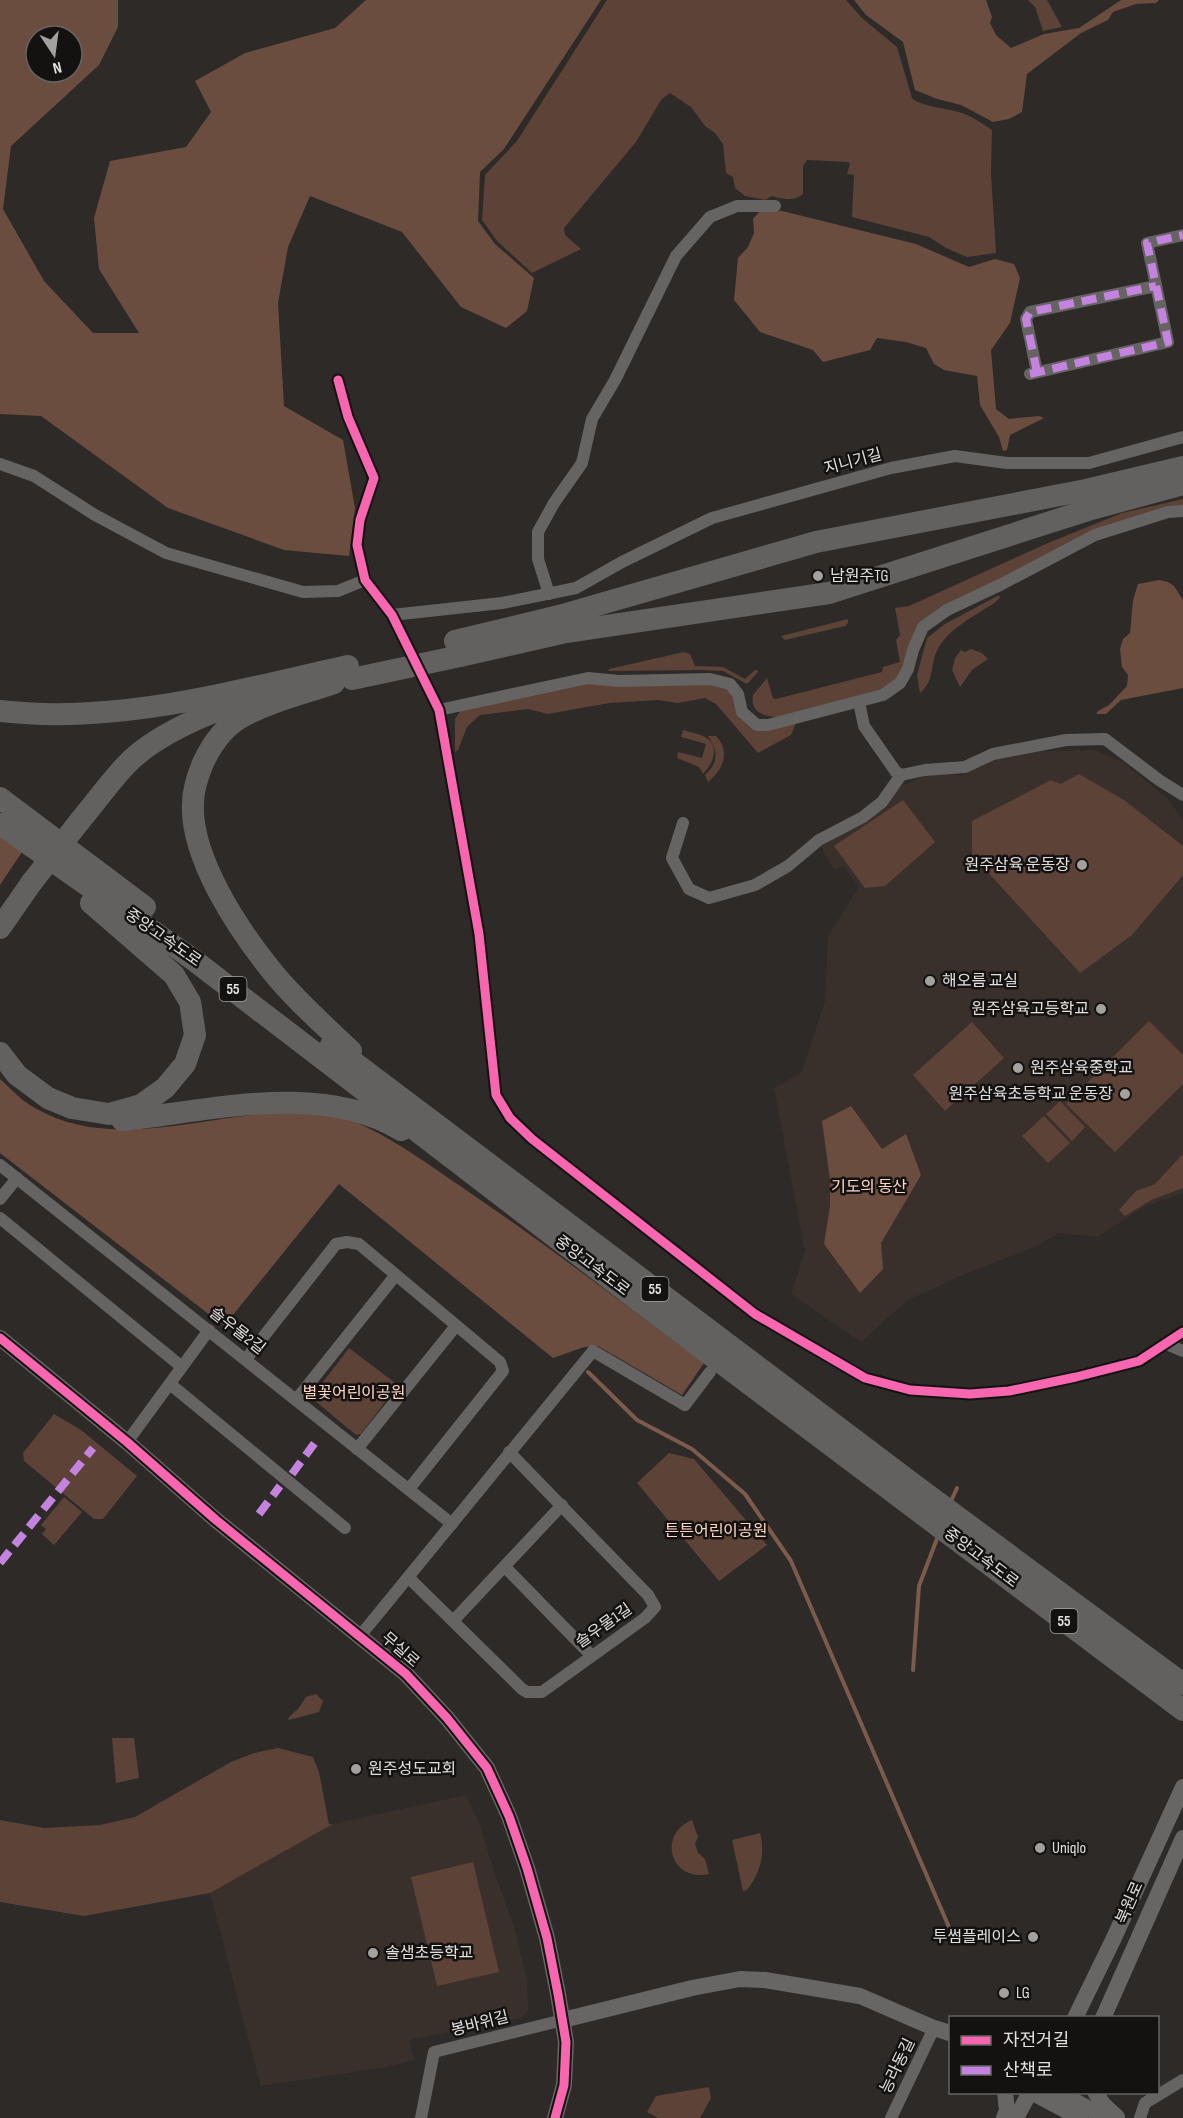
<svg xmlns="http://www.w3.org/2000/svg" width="1183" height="2118" font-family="'Sofia Sans Condensed','Noto Sans KR',sans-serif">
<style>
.built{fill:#3a302b}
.green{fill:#5d4237}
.forest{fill:#6b4d3f;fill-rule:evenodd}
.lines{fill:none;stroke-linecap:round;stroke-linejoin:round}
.stream{stroke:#7c5b4c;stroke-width:4}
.street{stroke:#656463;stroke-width:12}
.secondary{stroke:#686665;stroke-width:16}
.highway{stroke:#63615f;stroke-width:22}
.highway-bridge{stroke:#63615f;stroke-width:22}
.quiet{stroke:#c483df;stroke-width:8;stroke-dasharray:15 8;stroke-linecap:butt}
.cycleway-casing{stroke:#141211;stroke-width:13}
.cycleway{stroke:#f766af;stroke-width:9}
.poi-dot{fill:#a3a09e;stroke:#141211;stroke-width:2}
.labels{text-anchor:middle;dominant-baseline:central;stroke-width:5;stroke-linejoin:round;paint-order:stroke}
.shield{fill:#141211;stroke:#a4a2a0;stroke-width:1.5}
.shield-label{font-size:15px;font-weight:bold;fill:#e2dfde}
.street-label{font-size:16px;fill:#e2dfde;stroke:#141211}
.poi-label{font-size:16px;fill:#e2dfde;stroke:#141211;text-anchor:start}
.park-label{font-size:16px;fill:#fcd5c4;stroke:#141211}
</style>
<rect width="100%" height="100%" fill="#2d2a28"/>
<g class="built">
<polygon points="1094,750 1123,762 1167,798 1183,820 1183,1193 1144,1207 1097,1237 1059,1233 1037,1246 965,1274 908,1300 861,1342 791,1294 805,1251 774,1088 802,1072 825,1001 828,936 859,887 843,866 834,870 821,847 867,818 901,786 926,776 948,773 960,776 1013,752"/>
<polygon points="466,1795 480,1825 494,1872 514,1926 527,1981 528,2010 521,2018 409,2040 414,2060 386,2067 261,2086 210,1893 333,1824"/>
</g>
<g class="green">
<path d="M 607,0 L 846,0 L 862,18 L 897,47 L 912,98 C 920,106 949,109 962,113 C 973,117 983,124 992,130 L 991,174 L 996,253 L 967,257 L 946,248 L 929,237 L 852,217 L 854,175 L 847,174 L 850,164 L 848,162 L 807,160 L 803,166 L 803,194 C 794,202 782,199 772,196 L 765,200 L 745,196 L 735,188 L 733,177 L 726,173 L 723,144 L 715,133 L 705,126 L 691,107 L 670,93 L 661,100 L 636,142 L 564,228 L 565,235 L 581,249 L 532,273 L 497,241 L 482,220 L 485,175 L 517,141 Z"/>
<polygon points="1028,0 1047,0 1062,27 1043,31 1035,7"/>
<path d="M 1183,499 L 1183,507 L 1154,512 L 920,624 L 898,681 L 881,692 L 777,717 C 763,716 750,712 753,695 L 767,678 L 773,698 L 776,699 L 882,672 L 883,667 L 900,662 L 896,640 L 900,635 L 895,608 L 909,606 L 1048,543 L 1122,513 Z"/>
<path d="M 999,595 L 1000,598 L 994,603 C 975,616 951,627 939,647 C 929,663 936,680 920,693 L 917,675 L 927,638 L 945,624 Z"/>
<polygon points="848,619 848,623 845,626 785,640 781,636"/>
<polygon points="971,649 982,653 988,659 972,670 960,687 952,670 955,658 961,650 965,652"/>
<polygon points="684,652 690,654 695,666 723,667 745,679 755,670 757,670 758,672 747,684 723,671 701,670 608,671 609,669"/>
<polygon points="581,684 708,684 727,687 757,730 796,723 791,735 758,753 716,704 705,698 678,703 658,700 609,703 548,714 528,709 480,715 467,727 458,750 455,752 455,719 461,710"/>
<path d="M 683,730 C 689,732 697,733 703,736 C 721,744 714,763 703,774 L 699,767 L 677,758 L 678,752 L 702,758 L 706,744 L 681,737 Z"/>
<path d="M 708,736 L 716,736 C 731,751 723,770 708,782 L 705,775 C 719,763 718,750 708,736 Z"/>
<polygon points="1079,774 1124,800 1183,846 1183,875 1132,935 1080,973 972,855 972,821 1051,780 1061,784"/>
<polygon points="903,800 935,842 885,886 865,888 834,846"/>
<polygon points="1149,1021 1183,1055 1183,1084 1115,1152 1066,1104"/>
<polygon points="972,1022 1004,1058 945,1111 913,1075"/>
<polygon points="1060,1101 1085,1127 1072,1141 1046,1114"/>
<polygon points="1044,1116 1070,1143 1048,1163 1022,1136"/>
<polygon points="1183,1154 1183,1188 1151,1200 1125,1216 1119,1210 1136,1191 1155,1184"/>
<polygon points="349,1348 398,1385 361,1434 356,1435 314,1400 313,1395"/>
<polygon points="54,1414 81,1430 137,1476 103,1519 94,1519 24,1461 23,1453"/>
<polygon points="669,1453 694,1459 767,1545 719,1581 637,1483"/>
<polygon points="64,1497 82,1512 54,1545 42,1534 46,1529 41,1525"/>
<polygon points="316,1694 323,1701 319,1712 289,1720 288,1718 298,1709 306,1697"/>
<polygon points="112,1738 134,1738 139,1778 116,1783"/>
<polygon points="278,1748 313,1757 319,1772 329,1824 333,1824 210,1893 84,1916 0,1902 0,1820 44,1828 100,1825 135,1817 231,1762 254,1753"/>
<path d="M 692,1820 L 698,1837 L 695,1844 L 698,1853 L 705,1859 L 709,1874 C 672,1883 656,1835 692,1820 Z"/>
<path d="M 760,1833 C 766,1854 760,1873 747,1890 L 743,1891 L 732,1840 Z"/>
<polygon points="473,1862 499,1972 437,1986 411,1877"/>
<polygon points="709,2087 711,2098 700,2118 658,2118 647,2112 656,2096"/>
</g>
<g class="forest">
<path d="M 0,0 L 118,0 L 118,27 L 99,65 L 11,146 L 3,209 L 44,281 L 93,333 L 139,333 L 99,269 L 94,218 L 110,161 L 186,147 L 211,112 L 195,81 L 245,53 L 335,28 L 366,0 L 601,0 L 504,149 L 480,172 L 478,221 L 495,244 L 534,278 L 527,311 L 506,328 L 461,307 L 402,232 L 310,196 L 288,247 L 278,303 L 284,406 L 343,440 L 355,508 L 349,556 L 284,550 L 168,508 L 41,416 L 0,414 ZM 36,36 L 72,36 L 72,72 L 36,72 Z"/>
<polygon points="854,0 986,0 992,17 990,23 996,35 1011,48 1044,34 1079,28 1121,0 1159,0 1156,3 1136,4 1113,12 1108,20 1081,33 1027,74 1022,112 1009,119 993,122 961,105 937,99 915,90 903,42 866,15"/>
<polygon points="782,211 916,244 969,267 995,259 1014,264 1020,278 1010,323 991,350 996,409 1009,419 1039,416 1044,418 1010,435 1007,450 1003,451 999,437 980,405 977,376 944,370 934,364 926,348 906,342 877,338 870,350 823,362 813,350 760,332 734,300 738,258 748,247 754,233 753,219 759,212"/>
<polygon points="1159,580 1168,582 1174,586 1183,600 1183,688 1121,700 1106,714 1096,714 1098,711 1109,705 1127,686 1128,675 1122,667 1120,649 1123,639 1130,633 1133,600 1138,584"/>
<polygon points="0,817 30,840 0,885"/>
<path d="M 0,1079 C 11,1089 22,1101 35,1108 C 104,1148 187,1121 261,1114 C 285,1111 323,1109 346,1118 C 389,1135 428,1164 466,1190 C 547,1245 625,1305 704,1363 L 682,1395 L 598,1346 L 584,1347 L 553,1358 L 339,1184 L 224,1326 L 0,1153 Z"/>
<polygon points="851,1106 882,1149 906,1134 921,1175 881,1243 883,1269 860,1293 824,1244 830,1206 830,1179 822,1121"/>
</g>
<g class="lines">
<g class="stream">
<polyline points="588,1372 637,1420 692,1449 745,1494 791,1561 955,1941"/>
<polyline points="951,1501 957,1488"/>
<polyline points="913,1670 919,1586 938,1536"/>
</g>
<g class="street">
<polyline points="1037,372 1026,319 1030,312 1156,286"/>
<polyline points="1030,374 1168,342 1147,243 1183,235"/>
<polyline points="338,380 348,417 374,478 360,520 357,545 365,580 392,615 439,710 479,934 496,1095 510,1118 532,1139 755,1314 865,1378 910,1390 970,1394 1009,1391 1076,1377 1139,1361 1183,1332"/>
<polyline points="0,464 34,476 95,515 166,553 303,592 338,591 365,580"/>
<polyline points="549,594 538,559 538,532 554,503 582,463 592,419 615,380 676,256 710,217 737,206 775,206"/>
<polyline points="392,615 502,603 576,588 622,562 712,518 891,468 955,456 1007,463 1089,463 1183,437"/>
<polyline points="859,702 864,726 896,772 901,775"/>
<polyline points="439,710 588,678 619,681 710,679 730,684 738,694 742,712 757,725 768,725 883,695 900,683 908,669 913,650 923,627 947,610 1002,584 1095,535 1168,512 1183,511"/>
<polyline points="683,823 672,858 689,889 709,898 755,885 788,866 819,840 863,817 882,802 901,775 925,770 965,767 993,754 1066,740 1105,739 1159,780 1183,795"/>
<polyline points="0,1165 452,1524"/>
<polyline points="0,1199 17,1178"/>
<polyline points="0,1218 182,1367"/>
<polyline points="1167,1342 1171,1346 1183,1351"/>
<polyline points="246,1359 336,1244 347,1242 359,1244 500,1362 503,1371 409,1489"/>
<polyline points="170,1384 345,1528"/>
<polyline points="296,1400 395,1276"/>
<polyline points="127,1442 209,1330"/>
<polyline points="357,1449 455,1327"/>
<polyline points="505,1567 591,1655"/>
<polyline points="409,1578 522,1689 527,1692 542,1692 645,1618 655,1607 648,1595 509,1452"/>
<polyline points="453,1621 562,1505"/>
<polyline points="360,1636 593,1351 685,1405 710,1372"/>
<polyline points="421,2118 434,2052 563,2020"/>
<polyline points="891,2118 934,2028"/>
<polyline points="1140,2118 1145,2103 1183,2080"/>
</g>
<g class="secondary">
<polyline points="0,1338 127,1442 216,1520 406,1674 447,1718 487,1768 509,1816 527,1868 547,1938 558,1994 566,2042 564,2085 555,2118"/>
<polyline points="1075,2018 1113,1940 1183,1787"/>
<polyline points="1103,2018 1183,1838"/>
<polyline points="563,2020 692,1988 740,1979 765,1980 860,1996 934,2028 950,2033"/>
<polyline points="1031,2092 1080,2118"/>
<polyline points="1058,2092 1106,2118"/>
<polyline points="1095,2092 1103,2104 1117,2117"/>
<polyline points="1004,2118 1007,2111 1005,2092"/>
<polyline points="1016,2118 1030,2092"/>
</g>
<g class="highway">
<polyline points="455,641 559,616 816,542 1086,490 1183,467"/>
<polyline points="460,656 566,632 829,593 1088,510 1183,484"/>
<path d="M 334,683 C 305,693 267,702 240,718 C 223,728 211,746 203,763 C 198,775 193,790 193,803 C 190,857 238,929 271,970 C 294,999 324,1025 351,1051"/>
<path d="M 0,711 C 118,725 234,691 348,666"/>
<polyline points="0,798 145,907"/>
<path d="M 79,822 C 95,803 109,783 126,765 C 152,737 210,710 247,702"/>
<polyline points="0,824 191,958 631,1295 1183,1710"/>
<polyline points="0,928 32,882"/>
<polyline points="331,1045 917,1487 1183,1684"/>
<polyline points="0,1053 17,1075 48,1098 72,1108 109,1114 141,1105 165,1088 185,1064 195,1035 190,1002 174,975 91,903"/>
<path d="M 122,1120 C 211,1111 320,1081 401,1130"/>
</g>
<g class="highway-bridge">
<polyline points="352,679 460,656"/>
<polyline points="32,882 79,822"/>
</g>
<g class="quiet">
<polyline points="1037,372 1026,319 1030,312 1156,286"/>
<polyline points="1030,374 1168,342 1147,243 1183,235"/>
<polyline points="292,1474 319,1437"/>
<polyline points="259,1514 280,1486"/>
<polyline points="0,1563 93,1448"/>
</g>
<g class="cycleway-casing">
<g id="cycleway">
<polyline points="338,380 348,417 374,478 360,520 357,545 365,580 392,615 439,710 479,934 496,1095 510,1118 532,1139 755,1314 865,1378 910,1390 970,1394 1009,1391 1076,1377 1139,1361 1183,1332"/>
<polyline points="0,1338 127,1442 216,1520 406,1674 447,1718 487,1768 509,1816 527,1868 547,1938 558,1994 566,2042 564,2085 555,2118"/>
</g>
</g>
<use href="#cycleway" class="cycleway"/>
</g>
<g class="poi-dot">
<circle cx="818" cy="576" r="6"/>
<circle cx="1082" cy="865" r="6"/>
<circle cx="930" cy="981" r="6"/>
<circle cx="1101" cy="1009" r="6"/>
<circle cx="1018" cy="1068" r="6"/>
<circle cx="1125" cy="1094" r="6"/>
<circle cx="356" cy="1769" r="6"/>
<circle cx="1040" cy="1848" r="6"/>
<circle cx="1033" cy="1937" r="6"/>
<circle cx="373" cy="1953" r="6"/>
<circle cx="1004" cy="1993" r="6"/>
</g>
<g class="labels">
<g class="shield">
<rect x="219.5" y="977" width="27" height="24" rx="4.5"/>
<rect x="641.5" y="1277" width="27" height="24" rx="4.5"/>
<rect x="1050.5" y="1609" width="27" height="24" rx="4.5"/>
</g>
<g class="shield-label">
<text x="233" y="989">55</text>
<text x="655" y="1289">55</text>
<text x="1064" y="1621">55</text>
</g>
<g class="street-label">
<text transform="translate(853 462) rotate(-15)">지니기길</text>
<text transform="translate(163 938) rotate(35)">중앙고속도로</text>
<text transform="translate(592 1266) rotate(37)">중앙고속도로</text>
<text transform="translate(237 1331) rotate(38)">솔우물2길</text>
<text transform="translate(981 1558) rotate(37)">중앙고속도로</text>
<text transform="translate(604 1626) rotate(-35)">솔우물1길</text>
<text transform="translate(400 1650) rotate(41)">무실로</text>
<text transform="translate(1130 1903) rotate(-66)">북원로</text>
<text transform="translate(480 2024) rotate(-14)">봉바위길</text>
<text transform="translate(898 2066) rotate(-64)">능라동길</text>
</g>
<g class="poi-label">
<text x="830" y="576">남원주TG</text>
<text x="1070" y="865" text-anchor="end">원주삼육 운동장</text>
<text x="942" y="981">해오름 교실</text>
<text x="1089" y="1009" text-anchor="end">원주삼육고등학교</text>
<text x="1030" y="1068">원주삼육중학교</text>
<text x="1113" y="1094" text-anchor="end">원주삼육초등학교 운동장</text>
<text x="368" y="1769">원주성도교회</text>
<text x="1052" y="1848">Uniqlo</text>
<text x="1021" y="1937" text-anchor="end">투썸플레이스</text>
<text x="385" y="1953">솔샘초등학교</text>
<text x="1016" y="1993">LG</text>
</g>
<g class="park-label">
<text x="869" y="1187">기도의 동산</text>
<text x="354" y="1393">별꽃어린이공원</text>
<text x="716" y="1531">튼튼어린이공원</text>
</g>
</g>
<rect x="949" y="2016" width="210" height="78" fill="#141211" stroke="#666463" stroke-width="1.5"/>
<rect x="961" y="2036" width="30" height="9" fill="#f766af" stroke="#666463" stroke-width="1.5"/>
<text x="1003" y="2046" font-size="18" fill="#e2dfde">자전거길</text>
<rect x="961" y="2066" width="30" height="9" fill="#c483df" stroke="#666463" stroke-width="1.5"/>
<text x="1003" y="2076" font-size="18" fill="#e2dfde">산책로</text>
<g transform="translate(54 54) rotate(167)"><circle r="28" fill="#141211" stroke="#666463" stroke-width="1.5"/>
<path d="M0-4.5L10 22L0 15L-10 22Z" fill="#a3a09e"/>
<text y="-9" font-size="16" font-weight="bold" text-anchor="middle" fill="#e2dfde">N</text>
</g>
</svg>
